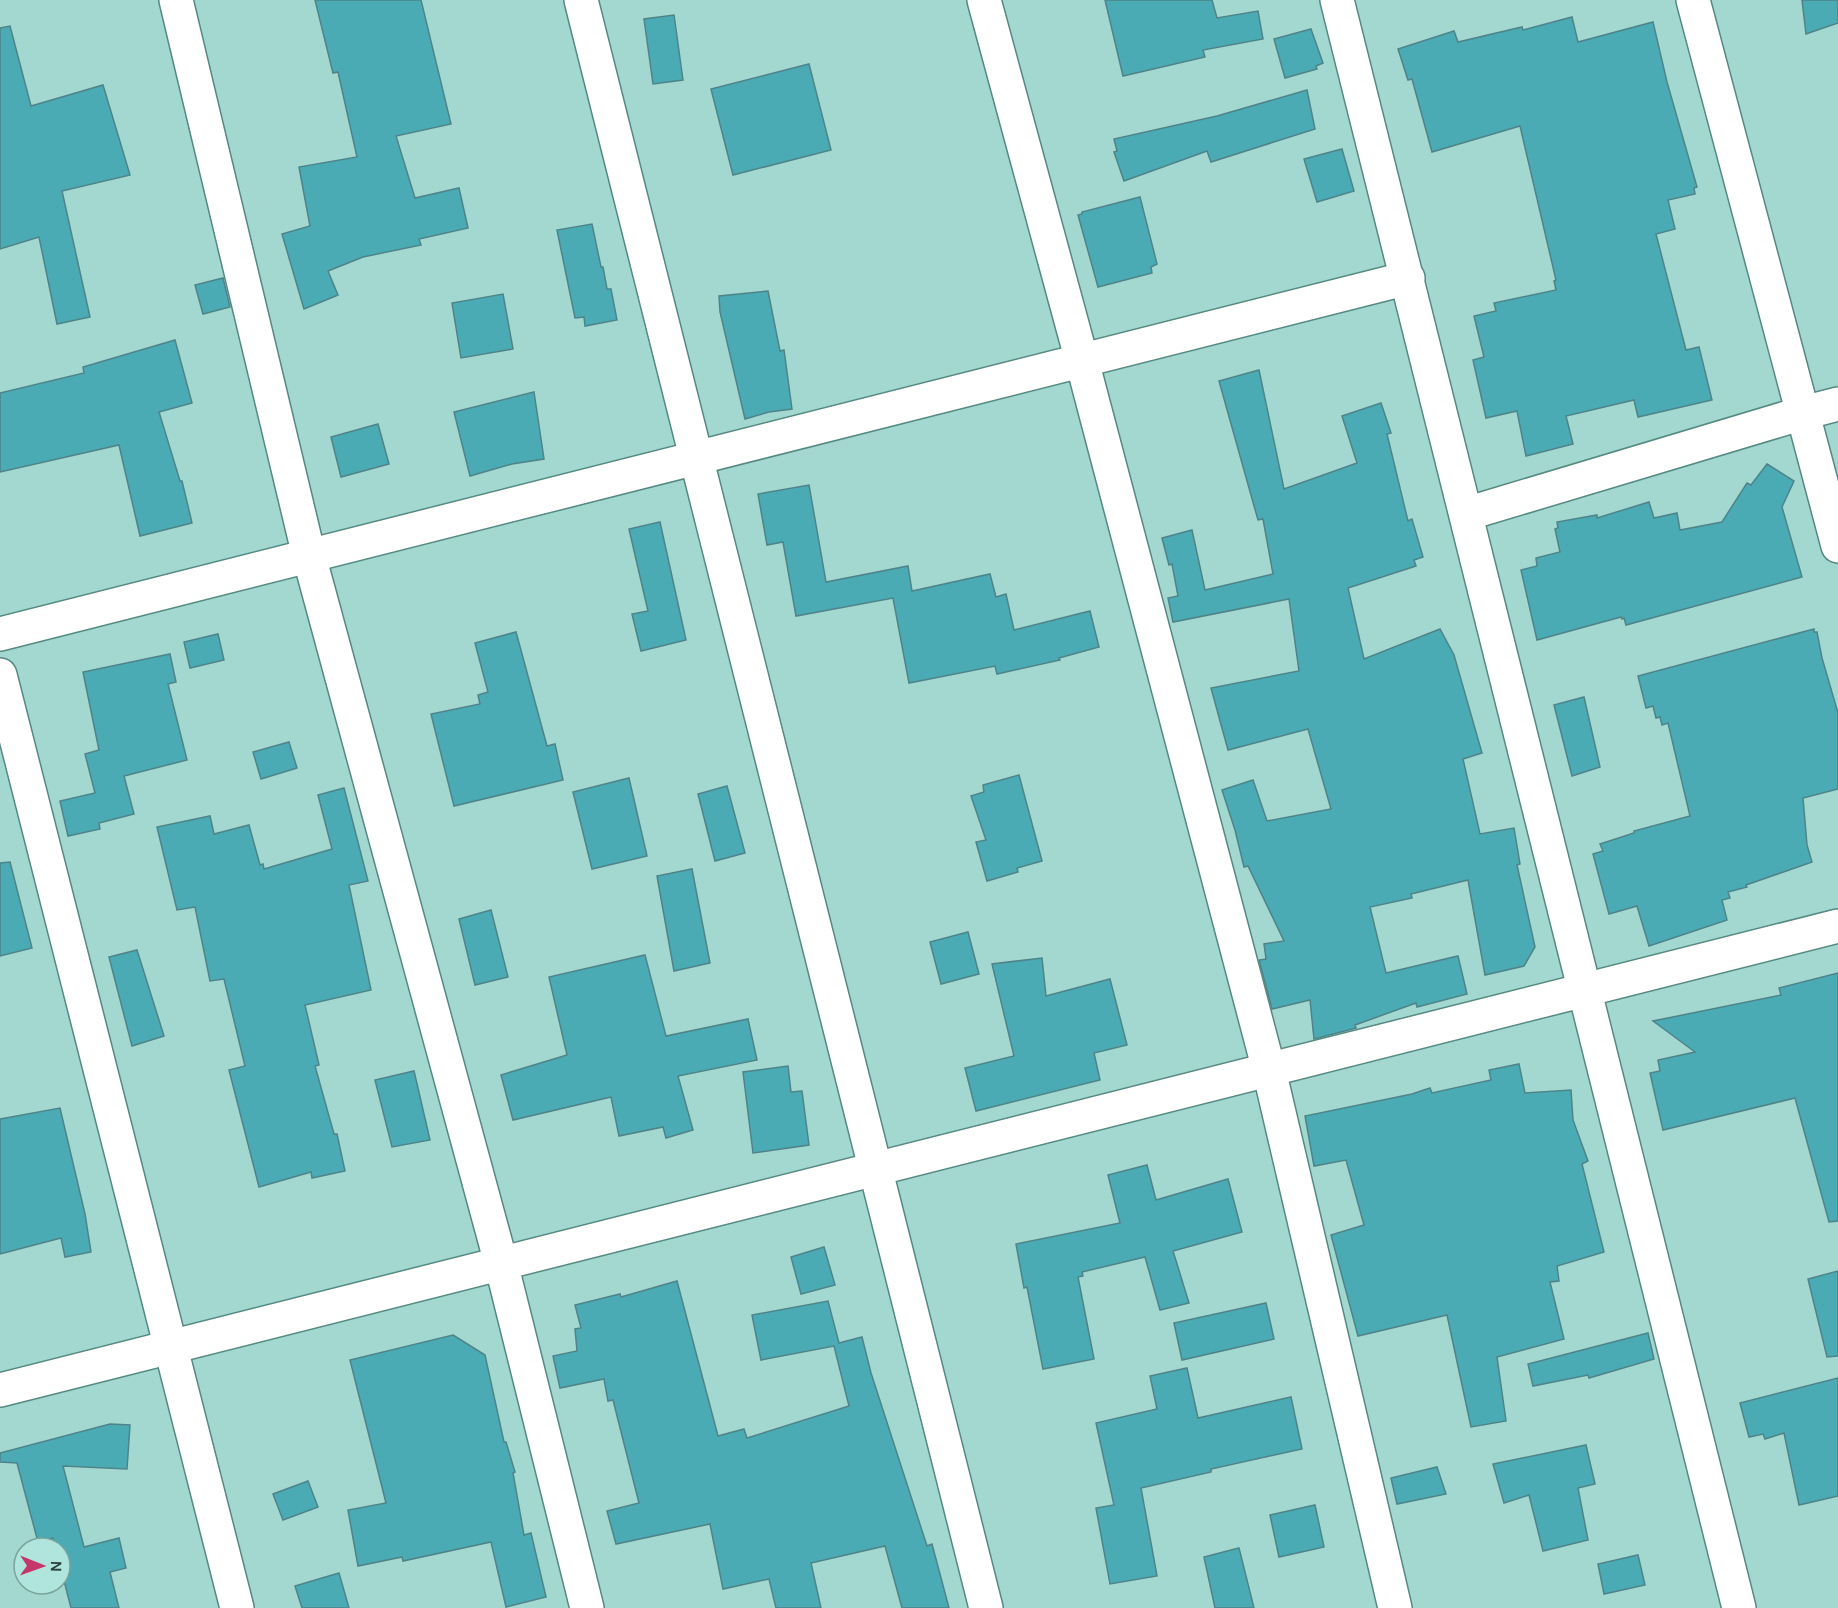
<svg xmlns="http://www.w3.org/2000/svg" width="1838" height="1608" font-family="Karla,sans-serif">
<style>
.building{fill:#4babb4;stroke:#4e8489;stroke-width:1.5}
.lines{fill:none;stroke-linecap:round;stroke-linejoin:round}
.minor-casing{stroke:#558981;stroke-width:36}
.minor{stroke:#fff;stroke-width:33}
</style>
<rect width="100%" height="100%" fill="#a2d8cf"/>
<g class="building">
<polygon points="315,0 421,0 451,124 396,136 415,198 459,188 468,228 419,239 421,245 363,257 328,271 338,295 304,309 282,234 310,226 299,167 357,157 338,72 333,73"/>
<polygon points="1105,0 1212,0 1217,18 1258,11 1263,39 1203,50 1205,57 1123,76"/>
<polygon points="1802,0 1838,0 1838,23 1806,34"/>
<polygon points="674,15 683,80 653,84 644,19"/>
<polygon points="1572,17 1578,42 1653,22 1667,82 1697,187 1694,188 1695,194 1668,200 1675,229 1656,234 1686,350 1699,347 1712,400 1638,417 1634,400 1566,416 1573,444 1526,456 1517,411 1486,418 1473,360 1484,357 1474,316 1496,311 1494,303 1556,290 1554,281 1556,280 1520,126 1432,152 1412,79 1408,80 1398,49 1454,31 1458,42 1522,27 1523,30"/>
<polygon points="10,26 31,106 103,85 130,175 62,191 90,317 57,324 39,237 0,249 0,28"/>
<polygon points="1311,29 1323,63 1316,66 1317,69 1285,78 1274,39"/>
<polygon points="809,64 831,150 733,175 711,89"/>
<polygon points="1307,90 1315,129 1211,162 1207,151 1124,181 1114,152 1117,151 1114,139 1217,116"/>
<polygon points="1342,149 1354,191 1317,202 1304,159"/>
<polygon points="1140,197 1157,264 1151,267 1152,273 1098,287 1078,215 1082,214 1082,212"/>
<polygon points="592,224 601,267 603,267 607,289 611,289 617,320 585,326 584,317 575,318 557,230"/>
<polygon points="223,278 230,307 203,314 195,285"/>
<polygon points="768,291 780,351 784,350 792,409 769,412 745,419 720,312 719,296"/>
<polygon points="503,294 513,349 461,358 452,303"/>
<polygon points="175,340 192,403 159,412 180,481 182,481 192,523 140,536 119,445 0,472 0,393 84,373 83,367"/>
<polygon points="1259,370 1284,489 1357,463 1342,416 1381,403 1391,433 1387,434 1408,521 1412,519 1423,557 1414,560 1416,566 1348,588 1364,659 1440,629 1454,655 1482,753 1463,759 1480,834 1514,828 1520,864 1517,865 1535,947 1524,966 1485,975 1468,880 1411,894 1412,898 1370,907 1386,973 1458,956 1467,994 1417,1007 1416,1003 1355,1025 1356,1028 1314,1039 1310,1000 1272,1009 1259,960 1266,959 1264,944 1284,941 1248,866 1244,867 1235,830 1222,790 1253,780 1267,821 1331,809 1308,729 1228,750 1211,688 1299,671 1289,599 1173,622 1168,598 1178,596 1172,564 1169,565 1162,538 1192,530 1205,590 1273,574 1263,519 1258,520 1219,381"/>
<polygon points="534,392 544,459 512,464 470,476 454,412"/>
<polygon points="378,424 389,464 341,477 331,437"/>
<polygon points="1767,464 1794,481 1782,507 1802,577 1626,625 1624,618 1622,619 1621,617 1537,640 1521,570 1537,566 1536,558 1560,552 1555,529 1558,528 1557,522 1597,515 1597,518 1649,502 1654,518 1677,513 1680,530 1722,522 1747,483 1751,485"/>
<polygon points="809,485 826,582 908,566 912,591 990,574 996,597 1006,594 1014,630 1090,611 1099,647 1059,658 1060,660 997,674 995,666 909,683 893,598 796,616 783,542 767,545 758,494"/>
<polygon points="660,522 686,640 641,651 632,614 648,611 629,529"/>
<polygon points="1814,629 1814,632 1817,632 1822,658 1838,713 1838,789 1803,798 1807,845 1812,862 1746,885 1747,887 1728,892 1730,898 1722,900 1727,920 1649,946 1637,906 1609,914 1593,854 1603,851 1600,844 1634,833 1634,831 1690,816 1668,723 1662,725 1660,717 1656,718 1653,706 1646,708 1638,676"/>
<polygon points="516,632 547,746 555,744 563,780 454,806 431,714 480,704 478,695 488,692 475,643"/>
<polygon points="218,634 224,660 190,668 184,642"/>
<polygon points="170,654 176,682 168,684 187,760 124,776 134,814 99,823 100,829 68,836 60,801 95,793 85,754 99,750 83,672"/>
<polygon points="1584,697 1600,767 1572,776 1554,705"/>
<polygon points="289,742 297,768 261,779 253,752"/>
<polygon points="1019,775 1042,861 1017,868 1018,872 987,881 976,842 986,840 971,796 984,792 983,785"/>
<polygon points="629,778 647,856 592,869 573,792"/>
<polygon points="727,786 745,853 715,861 698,794"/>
<polygon points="344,788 368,881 349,885 371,990 305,1005 319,1065 315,1066 334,1134 337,1134 345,1171 312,1178 311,1172 259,1187 229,1070 245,1066 224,979 210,981 195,907 177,910 157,827 210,816 214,834 249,825 260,865 263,864 264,869 332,849 318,795"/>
<polygon points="10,862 32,948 0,956 0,863"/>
<polygon points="692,869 710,963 674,971 657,876"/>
<polygon points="491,910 508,977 475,985 459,919"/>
<polygon points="968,932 979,974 941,984 930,942"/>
<polygon points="137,950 164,1036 132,1046 109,957"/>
<polygon points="645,955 666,1036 748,1019 757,1060 678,1076 693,1130 666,1138 663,1127 619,1136 611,1097 513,1120 501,1075 567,1055 549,977"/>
<polygon points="1042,958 1046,996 1110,979 1127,1045 1094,1053 1100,1080 976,1111 965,1068 1014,1056 992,964"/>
<polygon points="1838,973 1838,1221 1829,1222 1795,1098 1663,1130 1650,1073 1660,1071 1658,1060 1695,1052 1653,1021 1781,995 1779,988"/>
<polygon points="1519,1064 1525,1093 1571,1090 1573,1120 1588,1161 1582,1164 1604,1252 1557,1266 1559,1281 1550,1282 1564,1339 1497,1357 1506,1421 1471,1427 1447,1315 1358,1336 1331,1235 1364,1225 1346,1160 1314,1166 1305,1116 1412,1094 1430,1088 1432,1093 1491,1080 1489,1070"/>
<polygon points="788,1066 791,1092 802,1091 809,1145 753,1153 743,1072"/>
<polygon points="414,1071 430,1140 392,1147 375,1080"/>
<polygon points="60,1108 85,1214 91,1252 65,1257 61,1238 0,1254 0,1119"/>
<polygon points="1147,1165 1156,1200 1228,1179 1242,1232 1173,1251 1189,1303 1160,1310 1145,1257 1082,1272 1083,1276 1078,1277 1094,1359 1043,1369 1027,1287 1024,1288 1016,1244 1120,1223 1108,1175"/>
<polygon points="824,1247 835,1285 801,1294 791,1257"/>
<polygon points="1838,1271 1838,1356 1827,1357 1808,1279"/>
<polygon points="677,1281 718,1436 744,1429 747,1438 849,1406 834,1346 761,1360 752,1315 828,1301 839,1343 862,1337 871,1373 927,1546 932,1544 949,1608 902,1608 885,1546 811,1563 821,1608 776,1608 769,1579 723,1589 710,1524 616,1544 607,1511 639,1503 613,1400 608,1401 604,1379 560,1388 553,1356 577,1351 575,1329 581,1328 575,1305 620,1294 621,1297"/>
<polygon points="1266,1303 1274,1339 1182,1360 1174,1323"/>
<polygon points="1648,1333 1654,1359 1589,1378 1588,1375 1533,1386 1528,1364"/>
<polygon points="453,1335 485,1355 504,1442 506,1442 515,1472 513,1473 524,1535 531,1533 546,1597 506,1607 491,1542 403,1561 402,1557 358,1566 348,1510 386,1503 350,1360"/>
<polygon points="1187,1368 1198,1418 1291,1397 1302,1449 1211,1469 1211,1472 1141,1488 1157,1576 1110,1584 1096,1508 1114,1505 1096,1423 1157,1409 1150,1376"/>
<polygon points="1838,1378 1838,1496 1799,1505 1784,1433 1765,1439 1763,1434 1749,1437 1740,1403"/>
<polygon points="110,1424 130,1425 127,1469 63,1466 84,1547 119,1538 126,1568 110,1572 119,1608 71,1608 60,1565 60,1548 56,1548 53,1538 38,1542 17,1463 0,1462 0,1453"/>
<polygon points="1586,1445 1595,1484 1578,1488 1588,1540 1543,1551 1529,1495 1504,1503 1493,1464"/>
<polygon points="1437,1467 1446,1494 1397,1504 1391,1478"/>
<polygon points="308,1481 318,1507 283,1520 273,1494"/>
<polygon points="1315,1505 1324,1547 1279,1557 1270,1515"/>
<polygon points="1239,1548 1254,1608 1215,1608 1204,1557"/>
<polygon points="1638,1555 1645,1585 1604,1594 1598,1564"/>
<polygon points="339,1573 349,1608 302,1608 295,1586"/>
</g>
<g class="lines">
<g class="minor-casing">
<g id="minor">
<polyline points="176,0 309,556 501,1263 587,1608"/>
<polyline points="581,0 986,1608"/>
<polyline points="984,0 1082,361 1269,1070 1395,1608"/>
<polyline points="1337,0 1739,1608"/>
<polyline points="1693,0 1838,546"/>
<polyline points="1466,514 1803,413 1838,404"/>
<polyline points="0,634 1408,278"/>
<polyline points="0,675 237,1608"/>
<polyline points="0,1390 1838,926"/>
</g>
</g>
<use href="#minor" class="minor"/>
</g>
<g transform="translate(42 1566) rotate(91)"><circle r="28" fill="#afe5dc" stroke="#7aa39c" stroke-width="1.5"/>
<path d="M0-4.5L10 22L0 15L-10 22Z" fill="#c4376a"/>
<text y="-9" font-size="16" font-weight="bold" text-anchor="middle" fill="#2a403c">N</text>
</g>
</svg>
